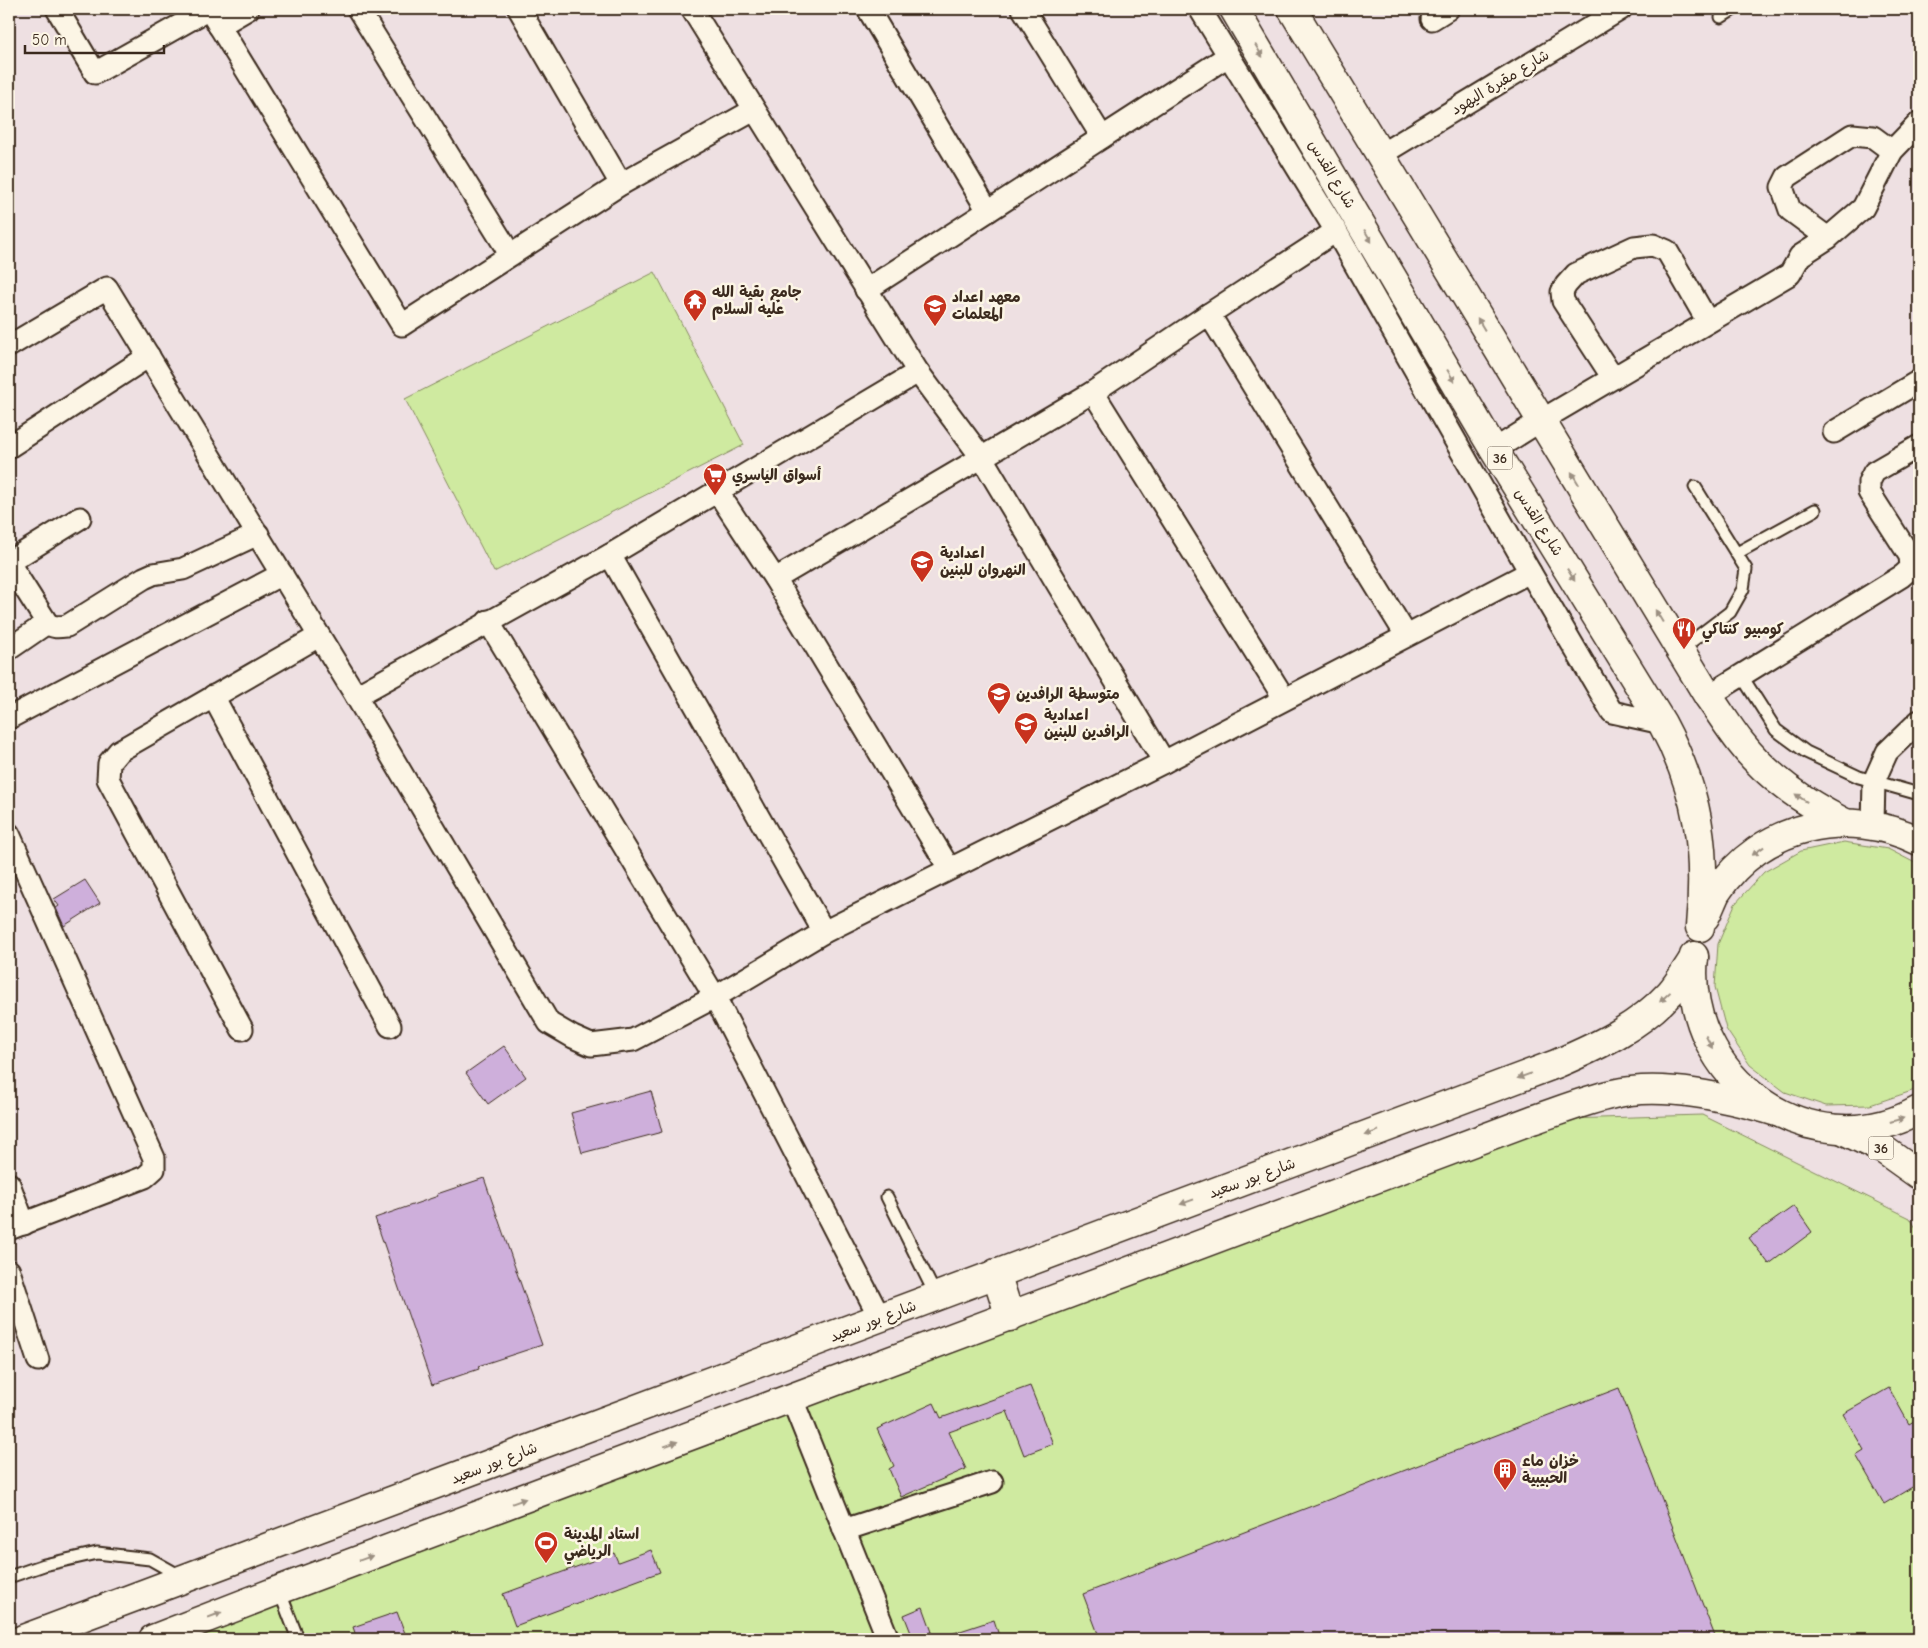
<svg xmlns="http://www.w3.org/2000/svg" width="1928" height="1648" font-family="'Comic Neue','Playpen Sans Arabic',sans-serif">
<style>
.green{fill:#cfeaa0;stroke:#858a5f}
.building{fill:#ceafdb;stroke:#3b2a1e}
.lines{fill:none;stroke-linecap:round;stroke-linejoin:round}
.service-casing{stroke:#3b2a1e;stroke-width:15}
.minor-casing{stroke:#3b2a1e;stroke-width:25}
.primary-casing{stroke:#3b2a1e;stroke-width:31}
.service{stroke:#fcf5e5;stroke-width:11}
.minor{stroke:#fcf5e5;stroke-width:21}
.primary{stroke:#fcf5e5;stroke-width:28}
.oneway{fill:#9c9082}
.labels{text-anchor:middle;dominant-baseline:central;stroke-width:5;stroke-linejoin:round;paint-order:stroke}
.shield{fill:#fcf5e5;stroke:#75675a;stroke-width:1}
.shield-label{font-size:14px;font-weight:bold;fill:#3b2a1e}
.street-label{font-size:15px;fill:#3b2a1e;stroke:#fcf5e5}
.poi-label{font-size:15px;font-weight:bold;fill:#3b2a1e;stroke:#fcf5e5;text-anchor:start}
</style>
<rect width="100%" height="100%" fill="#eee0e2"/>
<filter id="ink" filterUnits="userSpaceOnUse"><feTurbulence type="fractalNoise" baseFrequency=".02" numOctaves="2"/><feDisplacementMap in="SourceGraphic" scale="10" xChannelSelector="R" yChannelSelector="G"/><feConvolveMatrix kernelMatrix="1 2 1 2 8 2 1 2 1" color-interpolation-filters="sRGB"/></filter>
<g filter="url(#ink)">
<g class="green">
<polygon points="655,272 744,445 494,572 405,399"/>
<polygon points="1844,842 1888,849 1919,865 1919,1085 1912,1091 1870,1105 1826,1106 1785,1092 1750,1065 1726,1029 1715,987 1718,944 1735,904 1764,872 1801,851"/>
<polygon points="1702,1115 1910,1218 1919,1233 1919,1639 165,1639 1532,1120"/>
</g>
<g class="building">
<polygon points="85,880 100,903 64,926 56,908 59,906 54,899"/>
<polygon points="504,1046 526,1077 488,1104 466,1073"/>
<polygon points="651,1091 662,1132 582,1153 571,1113"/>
<polygon points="484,1178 542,1345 478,1366 479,1369 432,1385 375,1218 438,1196 437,1194"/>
<polygon points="1794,1206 1812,1232 1769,1264 1749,1238"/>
<polygon points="1030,1386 1053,1444 1024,1455 1007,1411 949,1432 966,1469 901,1497 889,1469 894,1466 877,1429 934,1403 941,1418"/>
<polygon points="1619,1388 1716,1639 1100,1639 1083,1594"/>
<polygon points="1889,1388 1909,1424 1919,1418 1919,1483 1884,1504 1856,1455 1864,1450 1843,1414"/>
<polygon points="651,1550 660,1572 515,1626 503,1594 614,1553 618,1562"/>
<polygon points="923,1607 932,1632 913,1638 904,1615"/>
<polygon points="397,1612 406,1636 398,1639 357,1639 353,1627"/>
<polygon points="994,1620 1000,1639 946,1639 945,1636"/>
</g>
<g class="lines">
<g class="service-casing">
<g id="service">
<polyline points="1721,17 1734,9"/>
<polyline points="1737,553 1815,510"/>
<polyline points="1680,650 1730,612 1743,589 1746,569 1695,487"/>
<polyline points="1741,675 1776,730 1806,752 1859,777 1919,794"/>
<polyline points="887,1197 936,1296"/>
<polyline points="9,1577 44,1565 97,1553 150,1559 182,1577"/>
<polyline points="279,1590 298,1639"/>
</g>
</g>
<g class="minor-casing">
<g id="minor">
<polyline points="57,9 95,73 209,9"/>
<polyline points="209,9 402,325 621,184 754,110"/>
<polyline points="358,9 510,254"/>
<polyline points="519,9 621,184"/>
<polyline points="692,9 918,372 982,458 1164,762"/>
<polyline points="868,9 988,211"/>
<polyline points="1023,9 1102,137"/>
<polyline points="1200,9 1336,231 1530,572 1612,712 1662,723"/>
<polyline points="1432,19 1448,9"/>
<polyline points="219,26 248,9"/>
<polyline points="1380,155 1621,9"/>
<polyline points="1828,238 1790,210 1782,187 1787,177 1852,135 1873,137 1892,151"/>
<polyline points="866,290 1228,56"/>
<polyline points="1209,314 1406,635"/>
<polyline points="9,346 107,288 356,696 549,1023 573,1037 591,1045 633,1040 715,997 824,932 1164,762 1530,572"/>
<polyline points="1613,378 1563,301 1562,292 1566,285 1576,274 1634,247 1653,245 1667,251 1708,322"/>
<polyline points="1093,392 1284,698"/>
<polyline points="1834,432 1919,381"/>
<polyline points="9,447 149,356"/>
<polyline points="1494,450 1540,421 1790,274 1800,256 1828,238 1863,208 1892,151 1919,123"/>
<polyline points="717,491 775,579 949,868"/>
<polyline points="610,555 824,932"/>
<polyline points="9,562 80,518"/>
<path d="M 9,563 L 47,623 C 53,628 59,627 67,626 L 144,578 L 153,574 L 183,569 L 258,534"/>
<polyline points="775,579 1093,392 1209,314 1336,231"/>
<polyline points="488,621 715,997 880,1318"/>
<polyline points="9,649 47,623"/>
<polyline points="213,696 390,1026"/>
<polyline points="356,696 610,555 918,372"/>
<polyline points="1708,696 1902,576 1911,568 1910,556 1869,492 1869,482 1874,472 1919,446"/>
<polyline points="9,718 282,574"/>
<polyline points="1873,824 1874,781 1887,752 1919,721"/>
<polyline points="9,834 154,1158 154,1169 145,1177 9,1229"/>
<polyline points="242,1029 108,779 109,763 119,751 319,636"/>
<polyline points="9,1184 24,1224"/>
<polyline points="9,1271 38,1360"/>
<polyline points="792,1399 888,1639"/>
<polyline points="844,1530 992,1482"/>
</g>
</g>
<g class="primary-casing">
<g id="primary">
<path d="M 1234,9 L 1494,450 L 1662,723 C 1699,792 1707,850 1700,927"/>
<path d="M 1292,9 L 1708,696 C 1719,711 1729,728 1741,743 C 1768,778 1805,802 1843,822"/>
<path d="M 1705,917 C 1709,910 1712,901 1716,893 C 1760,824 1848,806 1919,841"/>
<path d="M 1694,956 C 1681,1078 1810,1171 1919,1110"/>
<polyline points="1843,1130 1884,1150 1919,1175"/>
<polyline points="996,1273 1010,1317"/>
<path d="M 23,1639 L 1556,1064 C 1598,1046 1639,1027 1670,993 C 1679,983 1686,970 1694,958"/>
<path d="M 153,1639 L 279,1590 L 1532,1120 C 1559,1111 1586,1100 1613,1094 C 1663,1082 1729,1098 1777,1112"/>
</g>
</g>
<use href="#service" class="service"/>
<use href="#minor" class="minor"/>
<use href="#primary" class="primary"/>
</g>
<defs><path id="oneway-solid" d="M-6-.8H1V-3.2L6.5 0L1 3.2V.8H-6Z" transform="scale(1.25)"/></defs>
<g class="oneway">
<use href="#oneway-solid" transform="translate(1259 51) rotate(59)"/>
<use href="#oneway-solid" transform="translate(1368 236) rotate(59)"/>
<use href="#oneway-solid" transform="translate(1481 324) rotate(-121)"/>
<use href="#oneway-solid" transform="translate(1451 376) rotate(59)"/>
<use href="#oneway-solid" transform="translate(1575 478) rotate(-121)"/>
<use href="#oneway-solid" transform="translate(1571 575) rotate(58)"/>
<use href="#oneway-solid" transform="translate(1659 616) rotate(-121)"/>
<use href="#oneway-solid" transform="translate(1801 798) rotate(-146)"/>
<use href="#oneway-solid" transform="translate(1758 851) rotate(144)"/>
<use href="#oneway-solid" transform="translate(1665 997) rotate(137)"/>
<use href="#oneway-solid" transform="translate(1709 1042) rotate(62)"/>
<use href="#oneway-solid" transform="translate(1524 1076) rotate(160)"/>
<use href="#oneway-solid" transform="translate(1897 1120) rotate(-16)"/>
<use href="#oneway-solid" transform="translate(1372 1133) rotate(160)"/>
<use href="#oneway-solid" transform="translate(1187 1202) rotate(160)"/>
<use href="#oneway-solid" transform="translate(671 1444) rotate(-20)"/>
<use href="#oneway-solid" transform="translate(519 1501) rotate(-20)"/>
<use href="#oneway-solid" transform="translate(366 1558) rotate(-20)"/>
<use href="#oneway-solid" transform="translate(215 1615) rotate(-21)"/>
</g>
</g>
<defs>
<g id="temple-pin" transform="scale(1.25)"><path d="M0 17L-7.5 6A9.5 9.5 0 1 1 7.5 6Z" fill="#c8321e" stroke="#fcf5e5"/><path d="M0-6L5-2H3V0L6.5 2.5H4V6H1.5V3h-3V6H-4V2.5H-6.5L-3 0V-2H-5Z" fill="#fff"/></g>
<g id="school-pin" transform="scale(1.25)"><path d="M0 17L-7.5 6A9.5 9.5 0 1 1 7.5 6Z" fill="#c8321e" stroke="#fcf5e5"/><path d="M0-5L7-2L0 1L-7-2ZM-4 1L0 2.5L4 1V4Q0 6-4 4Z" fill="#fff"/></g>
<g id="supermarket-pin" transform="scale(1.25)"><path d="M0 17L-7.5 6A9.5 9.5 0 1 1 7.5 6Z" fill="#c8321e" stroke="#fcf5e5"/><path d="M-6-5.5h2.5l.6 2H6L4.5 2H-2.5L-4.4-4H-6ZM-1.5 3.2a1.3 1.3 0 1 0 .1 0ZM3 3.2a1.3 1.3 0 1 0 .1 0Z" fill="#fff"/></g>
<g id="restaurant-pin" transform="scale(1.25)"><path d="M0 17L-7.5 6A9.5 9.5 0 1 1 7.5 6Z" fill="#c8321e" stroke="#fcf5e5"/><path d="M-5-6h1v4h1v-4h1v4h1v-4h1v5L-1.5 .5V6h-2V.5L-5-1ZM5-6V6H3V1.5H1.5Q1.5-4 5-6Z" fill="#fff"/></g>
<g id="building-pin" transform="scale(1.25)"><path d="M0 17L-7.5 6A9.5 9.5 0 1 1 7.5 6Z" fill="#c8321e" stroke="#fcf5e5"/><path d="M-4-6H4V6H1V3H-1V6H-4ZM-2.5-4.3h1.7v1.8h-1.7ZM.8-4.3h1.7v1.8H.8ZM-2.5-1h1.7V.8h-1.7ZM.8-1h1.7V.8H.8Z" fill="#fff"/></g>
<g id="stadium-pin" transform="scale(1.25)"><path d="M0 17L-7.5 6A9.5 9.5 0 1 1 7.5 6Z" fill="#c8321e" stroke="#fcf5e5"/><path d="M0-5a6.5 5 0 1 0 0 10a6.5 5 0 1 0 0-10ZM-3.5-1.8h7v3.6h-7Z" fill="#fff"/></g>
</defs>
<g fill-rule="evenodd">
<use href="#temple-pin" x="695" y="301"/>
<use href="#school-pin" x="935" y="306"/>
<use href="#supermarket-pin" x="715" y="475"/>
<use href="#school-pin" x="922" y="562"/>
<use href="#restaurant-pin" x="1684" y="629"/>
<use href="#school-pin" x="999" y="694"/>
<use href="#school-pin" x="1026" y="724"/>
<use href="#building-pin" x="1505" y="1470"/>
<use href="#stadium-pin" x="546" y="1543"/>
</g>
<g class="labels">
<g class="shield">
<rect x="1487.5" y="446.5" width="25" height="23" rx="4"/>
<rect x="1868.5" y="1136.5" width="25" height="23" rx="4"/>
</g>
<g class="shield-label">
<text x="1500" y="458">36</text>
<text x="1881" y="1148">36</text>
</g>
<g class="street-label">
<text transform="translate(1500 82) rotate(-31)">شارع مقبرة اليهود</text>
<text transform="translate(1332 174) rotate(59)">شارع القدس</text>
<text transform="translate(1539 522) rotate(58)">شارع القدس</text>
<text transform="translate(1252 1178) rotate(-20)">شارع بور سعيد</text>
<text transform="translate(873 1321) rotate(-21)">شارع بور سعيد</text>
<text transform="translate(494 1463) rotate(-21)">شارع بور سعيد</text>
</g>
<g class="poi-label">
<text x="712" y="292">جامع بقية الله<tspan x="712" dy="17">عليه السلام</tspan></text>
<text x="952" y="297">معهد اعداد<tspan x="952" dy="17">المعلمات</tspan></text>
<text x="732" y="475">أسواق الياسري</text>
<text x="940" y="553">اعدادية<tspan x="940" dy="17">النهروان للبنين</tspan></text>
<text x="1702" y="629">كومبيو كنتاكي</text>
<text x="1016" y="694">متوسطة الرافدين</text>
<text x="1044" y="715">اعدادية<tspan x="1044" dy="17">الرافدين للبنين</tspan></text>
<text x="1522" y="1461">خزان ماء<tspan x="1522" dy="17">الحبيبية</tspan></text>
<text x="564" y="1534">استاد المدينة<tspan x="564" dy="17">الرياضي</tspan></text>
</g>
</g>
<rect width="1928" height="1648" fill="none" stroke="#fcf5e5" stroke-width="30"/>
<rect x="15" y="15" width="1898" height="1618" fill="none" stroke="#3b2a1e" stroke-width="2" filter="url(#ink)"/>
<path d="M25 45v8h139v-8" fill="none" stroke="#3b2a1e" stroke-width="2.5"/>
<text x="32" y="45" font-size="15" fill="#3b2a1e" stroke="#fcf5e5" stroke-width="4" paint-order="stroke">50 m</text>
</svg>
